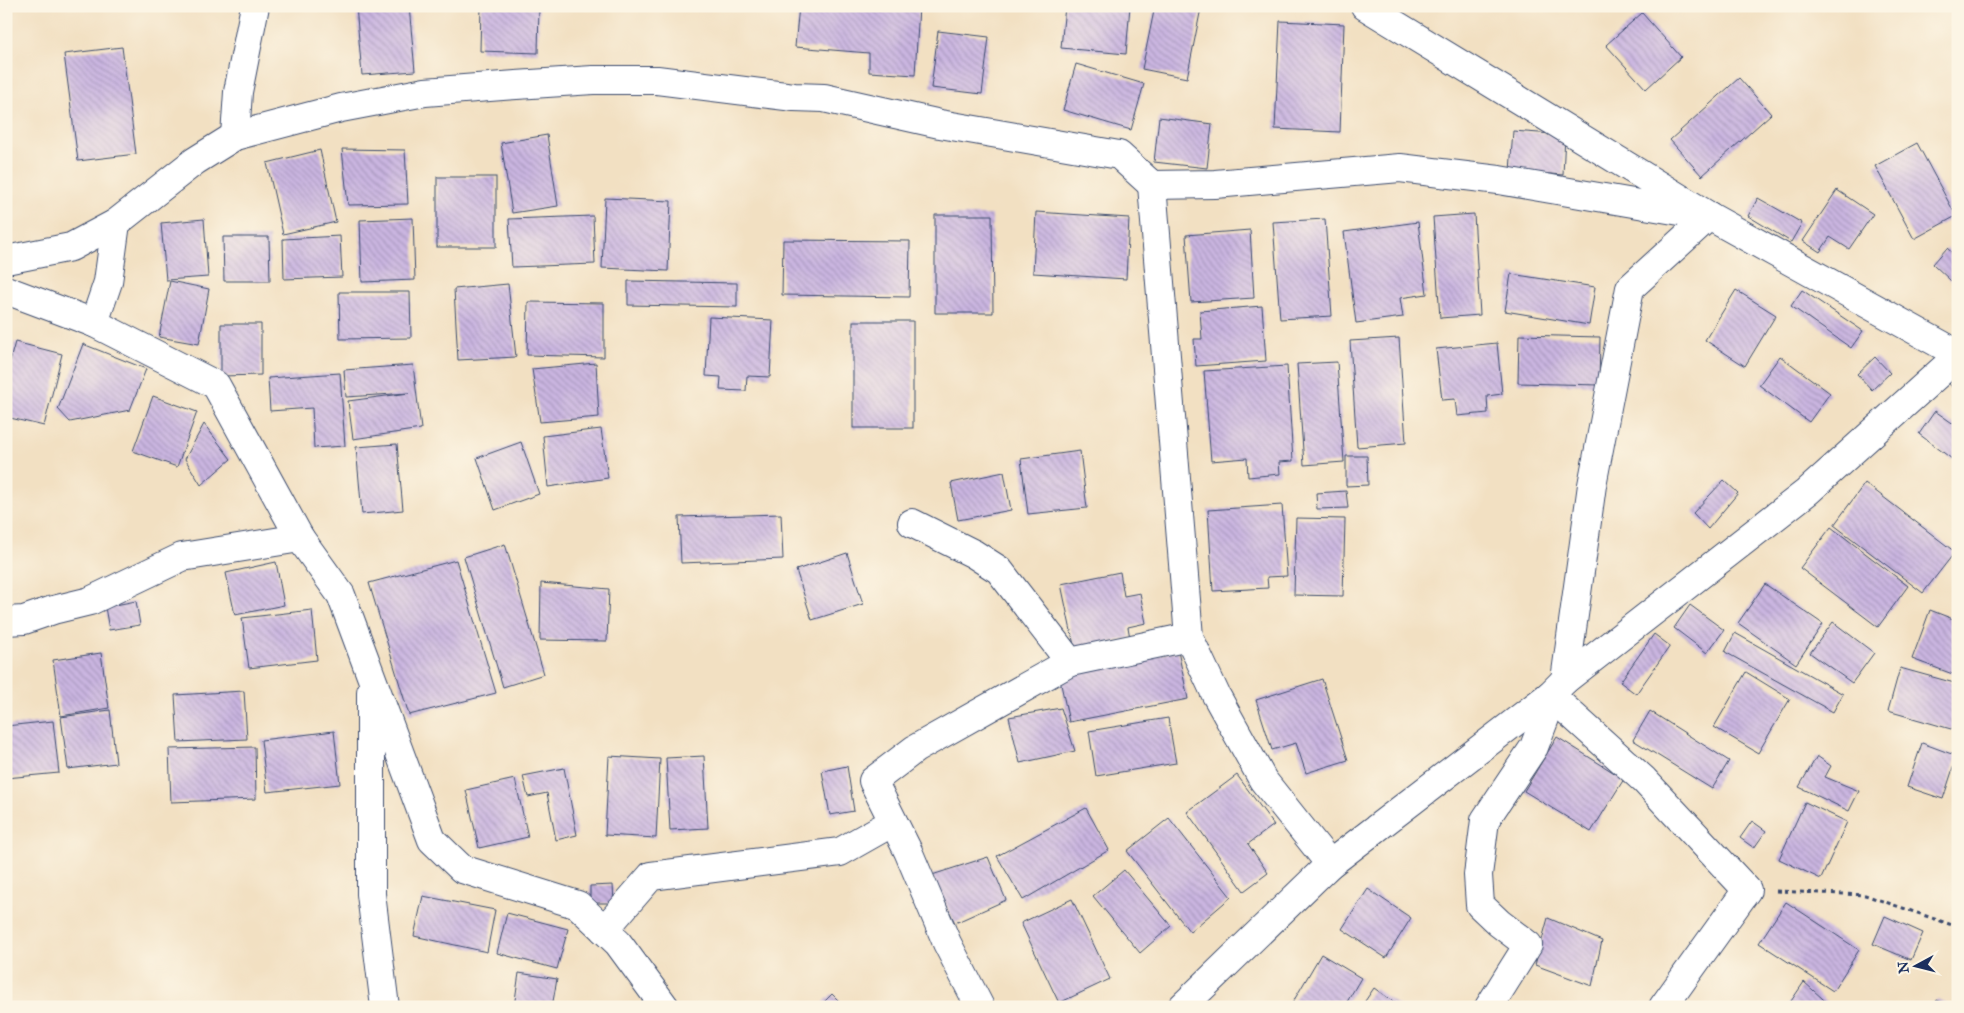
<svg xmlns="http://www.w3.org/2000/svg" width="1964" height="1013" font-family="'IM FELL Great Primer',serif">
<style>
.building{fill:url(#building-back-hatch)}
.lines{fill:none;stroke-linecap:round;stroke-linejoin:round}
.minor-casing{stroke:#3b4a6d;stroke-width:30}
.path{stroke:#3b4a6d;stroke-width:3;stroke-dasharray:4 4;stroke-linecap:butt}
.minor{stroke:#fff;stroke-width:28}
</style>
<defs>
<pattern id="building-back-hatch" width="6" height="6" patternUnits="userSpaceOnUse" patternTransform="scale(1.25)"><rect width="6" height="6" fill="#cbb6e1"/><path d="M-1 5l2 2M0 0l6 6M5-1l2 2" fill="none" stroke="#a494ba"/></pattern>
</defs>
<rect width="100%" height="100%" fill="#fcf5e5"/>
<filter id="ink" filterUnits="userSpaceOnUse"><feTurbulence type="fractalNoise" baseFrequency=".02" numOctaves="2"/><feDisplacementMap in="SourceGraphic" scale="10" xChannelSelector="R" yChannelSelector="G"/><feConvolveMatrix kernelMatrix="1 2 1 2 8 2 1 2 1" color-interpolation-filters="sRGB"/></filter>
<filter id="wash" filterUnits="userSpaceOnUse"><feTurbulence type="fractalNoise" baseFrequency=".0096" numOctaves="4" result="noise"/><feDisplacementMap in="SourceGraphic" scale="20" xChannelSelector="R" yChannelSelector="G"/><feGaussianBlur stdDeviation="1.12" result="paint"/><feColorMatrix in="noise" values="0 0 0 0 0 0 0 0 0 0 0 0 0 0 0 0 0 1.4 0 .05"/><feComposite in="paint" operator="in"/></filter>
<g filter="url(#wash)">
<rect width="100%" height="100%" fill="#f2e0c2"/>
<g id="blocks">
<g class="building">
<polygon points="356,6 409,6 415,71 362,75"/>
<polygon points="481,6 539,6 538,53 480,51"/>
<polygon points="799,6 919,6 915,75 869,72 869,53 795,47"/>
<polygon points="1065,6 1130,6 1126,54 1061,48"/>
<polygon points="1155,6 1201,8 1187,78 1142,69"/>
<polygon points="1642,13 1681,57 1646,89 1606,45"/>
<polygon points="1280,21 1344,24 1340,132 1275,129"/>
<polygon points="938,31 989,37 982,94 931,88"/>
<polygon points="122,47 136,154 78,161 64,54"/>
<polygon points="1076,64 1144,84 1131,130 1063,110"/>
<polygon points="1739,78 1771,114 1702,176 1670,140"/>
<polygon points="1159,117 1212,124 1207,168 1154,162"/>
<polygon points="1513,131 1565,135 1563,175 1510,171"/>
<polygon points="547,135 558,206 512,213 501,143"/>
<polygon points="1917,143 1956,216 1914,239 1875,166"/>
<polygon points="342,149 405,150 408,204 348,205"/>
<polygon points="320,150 336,222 283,234 267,163"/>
<rect x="437" y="177" width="59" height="70"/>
<polygon points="1837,190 1873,214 1849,249 1830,237 1820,252 1803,241"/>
<polygon points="605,198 671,201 668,271 602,268"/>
<polygon points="1758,198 1802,223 1791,242 1748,216"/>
<polygon points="1036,212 1129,218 1126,279 1033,273"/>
<polygon points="1474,214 1480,315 1440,318 1433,217"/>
<polygon points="935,215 992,215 993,313 935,313"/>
<polygon points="593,216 595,264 512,267 509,219"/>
<polygon points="413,218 415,280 362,282 360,220"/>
<polygon points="204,219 208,277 166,280 161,223"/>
<polygon points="1325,219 1332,316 1280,319 1273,222"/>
<polygon points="1418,222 1427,294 1400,298 1403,317 1356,323 1344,232"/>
<polygon points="1250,230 1254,298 1191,302 1186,235"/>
<polygon points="340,236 342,277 284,279 283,239"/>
<polygon points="223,237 269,237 270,281 224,281"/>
<polygon points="783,240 910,241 909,297 782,295"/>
<polygon points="1947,248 1958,258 1958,273 1951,281 1933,264"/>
<polygon points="1511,274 1595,287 1589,325 1505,311"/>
<polygon points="170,281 209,289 199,344 159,337"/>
<polygon points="628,281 737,283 737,307 628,305"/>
<polygon points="508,284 516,357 458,360 454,289"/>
<polygon points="1736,290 1776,315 1745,366 1705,340"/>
<polygon points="1802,290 1863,331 1851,348 1791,306"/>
<polygon points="339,292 410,292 411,338 340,339"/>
<polygon points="528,302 604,303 604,357 527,355"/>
<polygon points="1262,306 1266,361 1196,366 1194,339 1202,339 1200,311"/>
<polygon points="709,317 773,320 770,377 747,376 746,391 720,390 721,377 706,376"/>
<rect x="853" y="321" width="60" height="107"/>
<polygon points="221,324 261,324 261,375 221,376"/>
<polygon points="1519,335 1600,337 1599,385 1518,383"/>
<polygon points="1399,338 1406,443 1357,447 1350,341"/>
<polygon points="15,342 62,354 44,426 6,417 6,375"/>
<polygon points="1497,343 1502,394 1487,396 1488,413 1457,416 1455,399 1442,400 1436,349"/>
<polygon points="83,344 146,369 130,410 70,422 58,409"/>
<polygon points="1780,356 1830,393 1809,422 1759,385"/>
<polygon points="1875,357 1890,373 1872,390 1857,374"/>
<polygon points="1337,362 1344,462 1304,465 1297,364"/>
<polygon points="596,363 599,417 540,422 532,369"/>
<polygon points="413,365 421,429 353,439 348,401 409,393 346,397 344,370"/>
<polygon points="1287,366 1293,461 1279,462 1280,474 1248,477 1247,458 1211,461 1204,371"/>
<polygon points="340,373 345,446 314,448 312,408 270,411 268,378"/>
<polygon points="1958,378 1958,396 1949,383"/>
<polygon points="153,396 197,412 177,467 133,451"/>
<polygon points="1935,411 1958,427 1958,451 1952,459 1919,434"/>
<polygon points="204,424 231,459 201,485 185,459"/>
<polygon points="601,429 608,478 548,487 543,436"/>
<polygon points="521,442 539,494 495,510 477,458"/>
<polygon points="397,444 403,510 362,514 356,447"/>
<polygon points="1080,451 1087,508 1028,514 1021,459"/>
<polygon points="1346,456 1367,456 1368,485 1346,486"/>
<polygon points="1004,472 1011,510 958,520 951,483"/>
<polygon points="1724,480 1738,493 1708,529 1693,513"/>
<polygon points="1865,483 1955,552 1923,593 1834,525"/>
<polygon points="1346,491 1348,508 1317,509 1316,493"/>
<polygon points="1282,505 1287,576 1267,577 1268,588 1213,591 1208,510"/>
<polygon points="781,514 783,559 681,563 679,517"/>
<polygon points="1296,518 1345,519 1343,596 1294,595"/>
<polygon points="1831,527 1908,586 1878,627 1800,568"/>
<polygon points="505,544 544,674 503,687 464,557"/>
<polygon points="847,553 863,604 812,620 796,570"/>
<polygon points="456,560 496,693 409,715 369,583"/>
<polygon points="276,562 284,605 235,615 226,573"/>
<polygon points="1120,572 1124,596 1140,593 1146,623 1128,627 1130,638 1075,650 1061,584"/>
<polygon points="541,583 609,589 607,641 540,640"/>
<polygon points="1765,584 1823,624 1796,664 1738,623"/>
<polygon points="136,601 140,625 109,630 105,607"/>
<polygon points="1690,605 1724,630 1707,653 1674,628"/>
<polygon points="312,610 317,660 249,668 242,618"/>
<polygon points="1930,610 1958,621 1958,676 1912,659"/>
<polygon points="1833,622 1874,653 1852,683 1810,653"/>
<polygon points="1735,633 1843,694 1833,712 1725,652"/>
<polygon points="1654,634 1670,646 1636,694 1620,682"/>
<polygon points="1178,651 1188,699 1069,722 1059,675"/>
<polygon points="101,653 109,708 61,716 53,660"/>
<polygon points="1900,668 1958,684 1958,731 1888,711"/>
<polygon points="1746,672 1790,699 1758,753 1714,727"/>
<polygon points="1322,679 1348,760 1306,773 1296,743 1272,750 1256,700"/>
<polygon points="244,691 247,739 178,742 175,695"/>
<polygon points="1061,708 1075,751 1020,763 1009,717"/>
<polygon points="110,710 116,763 68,769 61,717"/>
<polygon points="1650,711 1729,761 1712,789 1633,740"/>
<polygon points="1168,718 1176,763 1096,776 1089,731"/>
<polygon points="53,721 59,773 6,778 6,726"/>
<polygon points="334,731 340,784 267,792 261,740"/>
<polygon points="1557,737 1624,779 1591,832 1524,791"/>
<polygon points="1922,743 1957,756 1943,799 1907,787"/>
<polygon points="255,747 256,799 171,802 169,749"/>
<polygon points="609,756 660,759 656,838 605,835"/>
<polygon points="704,756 708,828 670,830 666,758"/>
<polygon points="1817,756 1831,766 1825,777 1859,791 1849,811 1799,787"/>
<polygon points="847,766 854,811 830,815 822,771"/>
<polygon points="564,768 577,835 556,840 547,793 528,797 523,776"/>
<polygon points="1237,775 1274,825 1248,844 1268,873 1244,891 1187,812"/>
<polygon points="515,779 528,837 479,848 466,790"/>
<polygon points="1805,802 1847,822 1821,879 1779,859"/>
<polygon points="1086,808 1109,850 1023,900 997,856"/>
<polygon points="1169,818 1231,897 1190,932 1127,851"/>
<polygon points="1752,821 1766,831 1754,848 1740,838"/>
<polygon points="988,857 1006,900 955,923 932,875"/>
<polygon points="1124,870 1171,926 1140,953 1093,896"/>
<polygon points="613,885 614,903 590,903 590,886"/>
<polygon points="1368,889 1411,918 1386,958 1342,929"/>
<polygon points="423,896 495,910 487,952 414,936"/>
<polygon points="1072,899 1110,979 1059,1003 1021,923"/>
<polygon points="1786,902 1859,950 1833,991 1759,943"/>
<polygon points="507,913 568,929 557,969 497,953"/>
<polygon points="1885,916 1923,933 1911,960 1873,944"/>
<polygon points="1548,918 1602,941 1592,986 1535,965"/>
<polygon points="1321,954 1361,978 1344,1007 1290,1007"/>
<polygon points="519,973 557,979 552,1007 514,1007"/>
<polygon points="1804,982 1832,1007 1787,1007"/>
<polygon points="1374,988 1401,1007 1361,1007"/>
<polygon points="832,994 845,1007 819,1007"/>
<polygon points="1937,1000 1953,1007 1934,1007"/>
</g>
</g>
</g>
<g filter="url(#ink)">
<use href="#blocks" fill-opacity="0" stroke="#3b4a6d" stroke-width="1"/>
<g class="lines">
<g class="minor-casing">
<g id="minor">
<polyline points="1365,6 1709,216 1958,354"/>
<polyline points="235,136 238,92 255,6"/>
<polyline points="1152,185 1189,637"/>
<polyline points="6,260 71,247 116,223 195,161 235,136 341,108 425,92 516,85 593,80 657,80 794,97 824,98 940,124 1119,155 1152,185 1215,184 1400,168 1499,180 1709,216"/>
<polyline points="6,290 94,323 216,385 300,538 341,595 432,840 462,869 578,905 618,943 665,1007"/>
<polyline points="94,323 108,282 116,223"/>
<polyline points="912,523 974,554 999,570 1070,662 1189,637 1216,695 1263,780 1330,864"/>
<polyline points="6,621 24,620 53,610 90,601 182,557 300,538"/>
<polyline points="1565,680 1592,485 1630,288 1709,216"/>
<polyline points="371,692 371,894 385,1007"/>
<polyline points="1550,695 1644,780 1747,890 1663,1007"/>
<polyline points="604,930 651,876 840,852 893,822"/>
<polyline points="980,1007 947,943 908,851 873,781 915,749 1070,662"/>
<polyline points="1182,1007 1330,864 1550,695 1565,680 1807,492 1958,356"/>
<polyline points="1489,1007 1528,945 1499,923 1480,905 1478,875 1485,820 1534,747 1545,718 1550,695"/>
</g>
</g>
<polyline class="path" points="1776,891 1865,895 1958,927"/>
<use href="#minor" class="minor"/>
</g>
</g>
<rect width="1964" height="1013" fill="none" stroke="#fcf5e5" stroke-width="25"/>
<g transform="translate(1916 966) rotate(263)" stroke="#fcf5e5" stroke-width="4" paint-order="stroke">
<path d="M0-4L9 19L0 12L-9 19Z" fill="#1b2f5e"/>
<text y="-8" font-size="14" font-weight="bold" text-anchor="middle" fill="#1b2f5e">N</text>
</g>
</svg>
